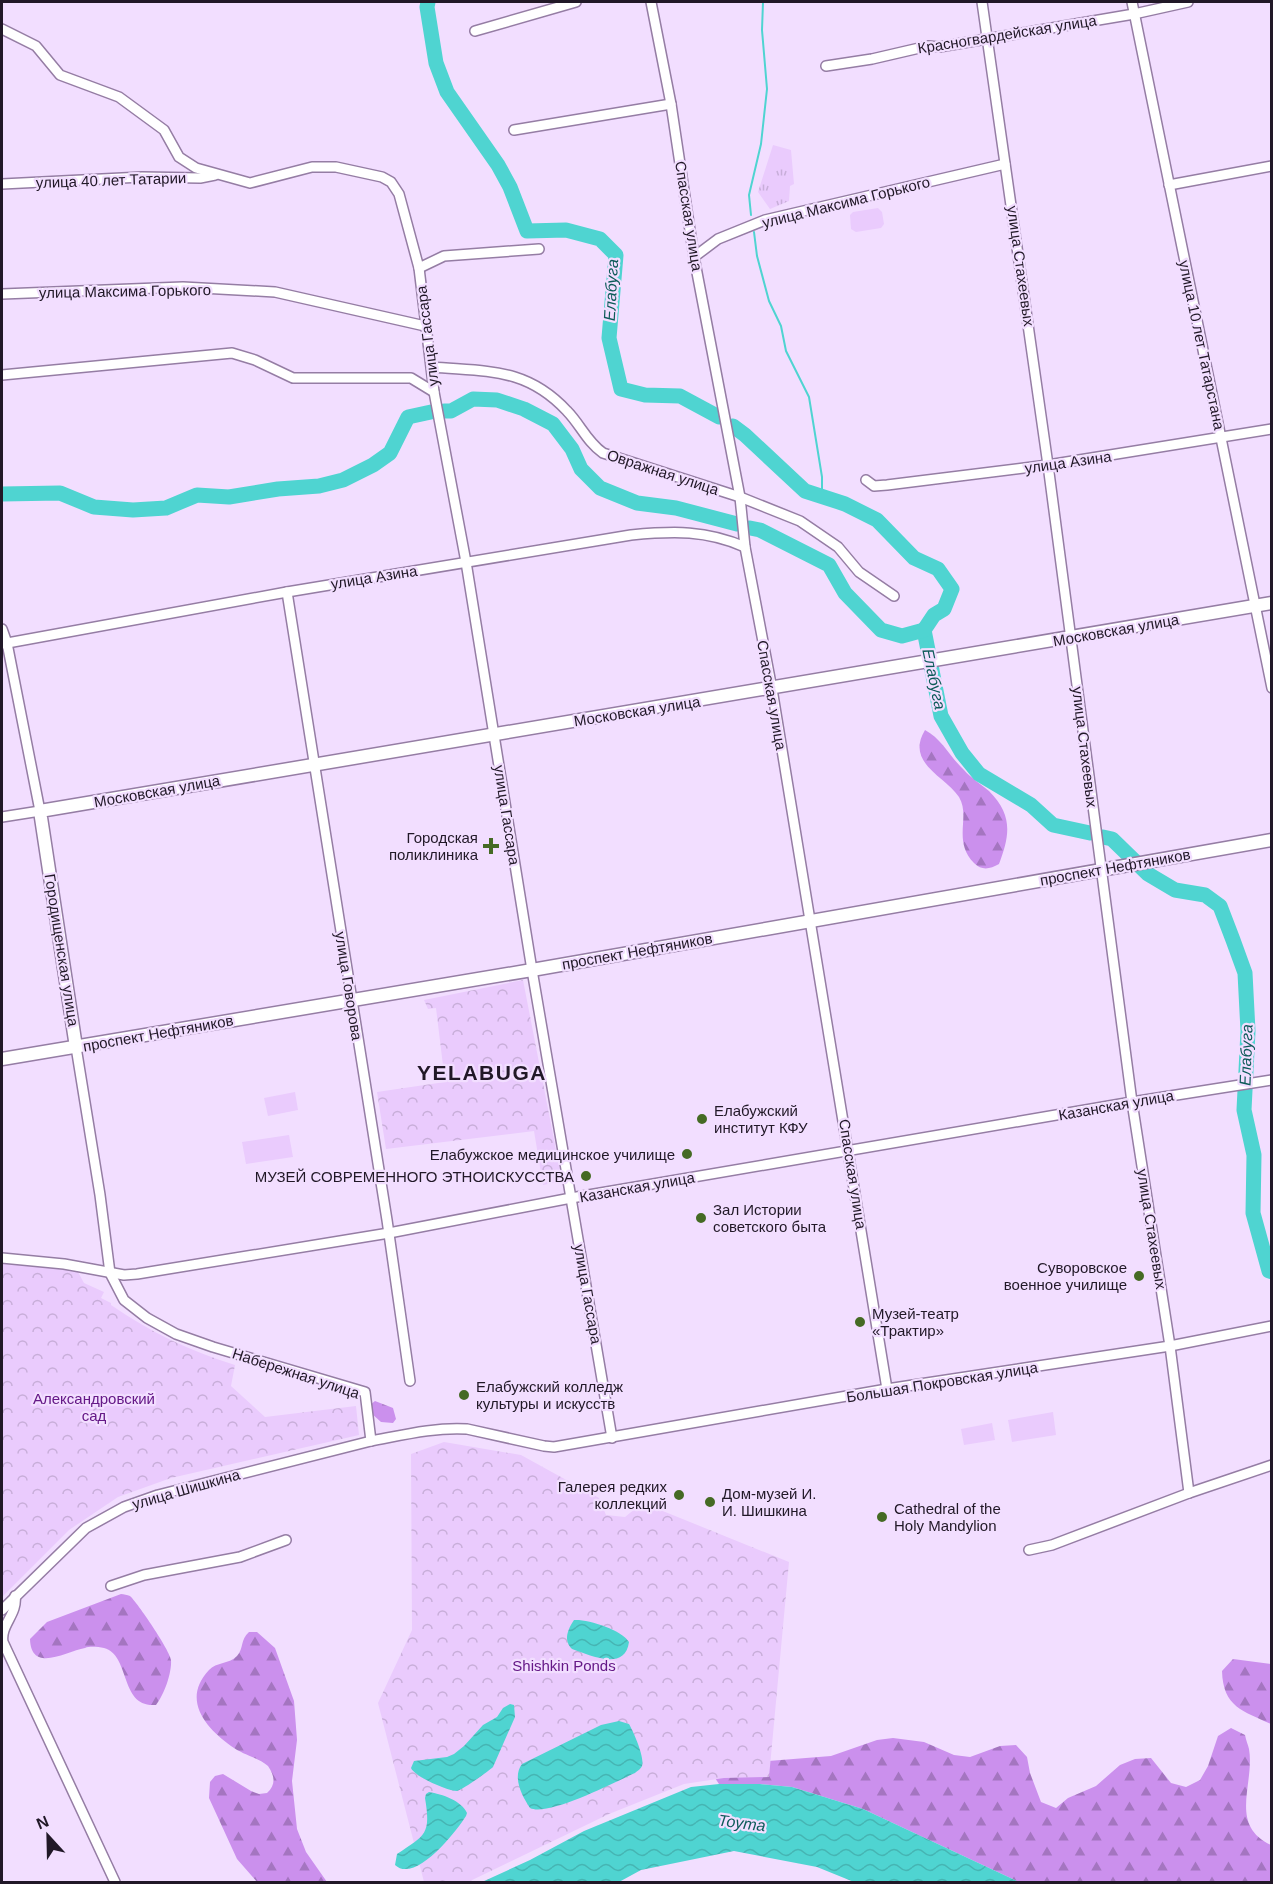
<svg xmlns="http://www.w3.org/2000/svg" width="1273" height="1884" font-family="Arial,sans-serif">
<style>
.grass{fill:url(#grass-tufts)}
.forest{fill:url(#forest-firs)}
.park{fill:url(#park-crowns)}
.garden{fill:#eacbfd}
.water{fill:url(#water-waves)}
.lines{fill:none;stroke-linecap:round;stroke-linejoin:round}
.stream{stroke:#4fd4d1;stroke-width:2}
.river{stroke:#4fd4d1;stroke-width:15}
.minor-casing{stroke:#957da4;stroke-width:12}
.major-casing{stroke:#957da4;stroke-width:15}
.minor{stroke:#fff;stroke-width:9}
.major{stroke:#fff;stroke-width:12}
.poi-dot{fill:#456a24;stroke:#f2deff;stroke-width:2}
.labels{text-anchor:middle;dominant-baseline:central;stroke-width:4.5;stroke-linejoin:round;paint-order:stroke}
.street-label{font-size:15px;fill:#211827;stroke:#f2deff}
.poi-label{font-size:15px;fill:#211827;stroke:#f2deff;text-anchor:start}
.park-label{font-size:15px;fill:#651887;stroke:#f2deff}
.water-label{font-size:16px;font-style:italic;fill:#0d5b59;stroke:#f2deff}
.district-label{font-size:21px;font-weight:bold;letter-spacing:1.5px;fill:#211827;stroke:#f2deff}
</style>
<defs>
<pattern id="grass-tufts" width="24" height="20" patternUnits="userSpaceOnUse" patternTransform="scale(1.5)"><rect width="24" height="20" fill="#eacbfd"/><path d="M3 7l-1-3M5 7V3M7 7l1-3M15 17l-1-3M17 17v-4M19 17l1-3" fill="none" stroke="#c8aed9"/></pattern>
<pattern id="forest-firs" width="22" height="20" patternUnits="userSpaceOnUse" patternTransform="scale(1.5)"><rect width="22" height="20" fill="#cb90ed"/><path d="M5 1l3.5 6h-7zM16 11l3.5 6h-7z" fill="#a475c0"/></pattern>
<pattern id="park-crowns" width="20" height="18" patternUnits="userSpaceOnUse" patternTransform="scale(1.5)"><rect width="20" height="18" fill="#eacbfd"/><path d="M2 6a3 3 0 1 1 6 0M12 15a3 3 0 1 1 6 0" fill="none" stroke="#c8aed9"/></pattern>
<pattern id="water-waves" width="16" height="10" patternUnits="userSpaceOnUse" patternTransform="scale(1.5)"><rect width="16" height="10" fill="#4fd4d1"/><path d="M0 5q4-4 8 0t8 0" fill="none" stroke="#45b5b3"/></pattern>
</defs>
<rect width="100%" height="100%" fill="#f2deff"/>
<polygon class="grass" points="773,145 791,150 794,184 790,186 789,201 770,209 758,192"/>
<g class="forest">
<path d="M 925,730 C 942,739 950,757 964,770 C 971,778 981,784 989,791 C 1013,815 1010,835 999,864 C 990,869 982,871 974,863 C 952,840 971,817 959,797 C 945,776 905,763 925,730 Z"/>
<polygon points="375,1401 393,1408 396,1419 393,1423 381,1422 371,1413 370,1405"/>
<path d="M 121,1594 C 124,1594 127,1595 130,1596 C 137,1602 171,1652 171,1660 C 172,1673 164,1695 156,1705 C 119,1708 131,1655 104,1648 C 98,1647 90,1646 85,1648 C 67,1651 31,1674 30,1639 L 47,1622 Z"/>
<path d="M 249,1632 L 257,1632 L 275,1648 L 294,1701 L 297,1740 L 292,1781 L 297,1829 L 306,1852 L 327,1882 L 257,1882 L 237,1859 L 209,1798 L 210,1782 L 215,1776 L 223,1774 L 251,1791 L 259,1794 L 267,1793 C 276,1785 275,1776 268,1766 C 257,1757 243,1755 231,1746 C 206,1728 181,1700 209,1670 C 216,1662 230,1664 237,1656 C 244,1648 240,1640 249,1632 Z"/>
<path d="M 1233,1659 L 1271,1664 L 1271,1724 C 1243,1711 1223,1707 1222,1671 Z"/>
<path d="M 1231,1728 L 1245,1735 C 1246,1740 1248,1745 1249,1749 C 1255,1784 1228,1825 1271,1845 L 1271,1882 L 1019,1882 L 863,1809 L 792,1787 L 760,1784 L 719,1784 L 715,1778 L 730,1764 L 831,1756 L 877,1740 L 893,1738 L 924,1742 L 954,1755 L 970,1757 L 1000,1746 L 1016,1745 L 1027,1757 L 1030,1773 L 1041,1802 L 1056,1808 L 1068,1798 L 1096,1786 L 1120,1765 L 1135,1759 L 1151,1758 L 1171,1783 L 1186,1787 L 1200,1780 L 1208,1766 L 1218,1736 Z"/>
</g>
<g class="park">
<polygon points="523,980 562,1181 543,1185 534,1131 386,1149 377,1092 445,1082 436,1008 428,1009 424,1000"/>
<path d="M 2,1260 L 66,1267 L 78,1272 L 84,1283 L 104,1292 L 101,1298 L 111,1303 L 111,1305 C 150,1332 190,1351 235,1365 L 231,1386 L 265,1417 L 356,1406 L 359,1435 L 171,1478 L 118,1497 L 69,1530 L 2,1597 Z"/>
<polygon points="444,1442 521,1455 599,1498 606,1515 625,1517 636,1508 638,1501 789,1562 769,1777 724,1778 684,1784 609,1814 468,1882 424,1882 378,1703 412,1630 411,1454"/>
</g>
<g class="garden">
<polygon points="878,208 882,212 884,224 881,228 856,232 851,229 850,215 853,212"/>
<polygon points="295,1092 298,1110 268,1116 264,1098"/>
<polygon points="289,1135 293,1157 246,1164 242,1142"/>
<polygon points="1053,1412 1056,1435 1012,1442 1008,1420"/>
<polygon points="992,1423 995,1440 964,1445 961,1429"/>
</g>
<g class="water">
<path d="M 574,1620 C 588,1619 622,1630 629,1642 C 625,1672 590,1655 572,1649 C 563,1640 568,1629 574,1620 Z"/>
<path d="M 510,1704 L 514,1705 L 515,1717 L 493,1767 C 489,1771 462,1790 457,1791 C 448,1791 415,1777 411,1768 L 414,1761 L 447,1757 L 454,1754 L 464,1746 L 483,1725 L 497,1717 L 503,1708 Z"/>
<path d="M 619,1721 L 629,1724 C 633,1731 645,1757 642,1766 C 641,1769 637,1771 635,1773 C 615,1782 548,1817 530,1808 C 522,1796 512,1777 522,1764 L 601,1725 Z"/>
<polygon points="719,1784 760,1784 792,1787 863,1809 1019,1882 854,1882 817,1867 734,1851 641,1870 619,1882 482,1882 530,1860 584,1831 691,1787"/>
<path d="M 429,1792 C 442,1794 462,1801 467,1813 L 466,1816 C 456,1832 415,1884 395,1865 L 397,1854 C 426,1835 431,1834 425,1798 L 426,1794 Z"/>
</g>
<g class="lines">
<g class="stream">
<polyline points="751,215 749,195 761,144 767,89 762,30 763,2"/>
<polyline points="754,232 757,256 769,301 781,326 786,351 809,397 822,477 822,497"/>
</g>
<g class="river">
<polyline points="428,2 427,7 436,63 447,92 498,165 510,187 527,231 566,230 600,239 616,255 609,338 621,389 645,395 680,396 719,417"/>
<polyline points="444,411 451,411 473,399 497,400 524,409 553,424 572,449 581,469 600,488 637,503 676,508 737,524"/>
<polyline points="733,426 745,435 805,491 845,504 877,520 914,558 938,569 952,589 944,609 934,615 924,630 941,716 962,753 979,774 1031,805 1053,825 1090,833"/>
<polyline points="2,494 60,493 94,507 133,510 166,508 197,495 229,497 278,489 319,486 343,480 373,465 390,453 408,417 431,412"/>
<polyline points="750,528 760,530 829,565 845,593 881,630 902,636 924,630"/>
<polyline points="1103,837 1112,839 1148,874 1175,890 1205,895 1220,906 1233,940 1245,973 1248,1031 1244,1110 1254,1155 1253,1213 1269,1271 1272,1272"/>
</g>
<g class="minor-casing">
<g id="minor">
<polyline points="651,2 671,104 694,257 740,497 745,547 772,689 887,1389"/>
<polyline points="982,2 1048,465 1132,1102 1170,1346 1189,1493"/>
<polyline points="1132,2 1272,688"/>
<polyline points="2,29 36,46 60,75 119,97 164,130 179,157 196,168 250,183 312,167 336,167 382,177 391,182 399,194 419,268 434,392 466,562 532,970 612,1438"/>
<polyline points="475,31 576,2"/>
<polyline points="826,66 872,59 928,46 939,47 1134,14 1188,2"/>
<polyline points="514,130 671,104"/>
<polyline points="2,184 142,177 200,178 215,175"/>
<polyline points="1169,185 1272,166"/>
<polyline points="694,257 718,239 765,220 1005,164"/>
<polyline points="419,268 444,256 539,249"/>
<polyline points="2,294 183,287 275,292 425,326"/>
<path d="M 432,367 C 487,372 526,367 567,411 C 580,424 587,442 603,453 L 740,497 L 800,521 L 838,547 L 859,572 L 894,596"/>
<polyline points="2,375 232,353 255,360 293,378 411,378 434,392"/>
<polyline points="866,480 874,486 887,485 1048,465 1272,429"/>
<polyline points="287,592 387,1220 410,1381"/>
<polyline points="2,629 7,643 40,811 2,817"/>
<path d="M 2,644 L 287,592 L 631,535 C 674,531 706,530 745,547"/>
<path d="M 76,1047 L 100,1195 L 110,1273 L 124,1300 L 147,1318 L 176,1334 L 213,1347 L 365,1392 L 371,1441 C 403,1435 435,1427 467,1429 L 544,1446 L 554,1447 L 887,1389 L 1170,1346 L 1272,1326"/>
<polyline points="2,1258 64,1264 124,1275 137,1274 389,1233 571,1198 1132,1102 1272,1080"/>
<polyline points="1029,1550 1052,1545 1189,1493 1272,1465"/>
<polyline points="111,1586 144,1575 240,1557 286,1540"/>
<path d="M 15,1596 C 18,1614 0,1625 3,1642 L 115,1882"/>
<polyline points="2,1610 86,1528 124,1507 158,1495 371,1441"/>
</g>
</g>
<g class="major-casing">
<g id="major">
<polyline points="76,1047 40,811 1272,603"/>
<polyline points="2,1059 532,970 1272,840"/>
</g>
</g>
<use href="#minor" class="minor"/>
<use href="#major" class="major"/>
</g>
<g class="poi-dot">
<path d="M488 837h6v6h6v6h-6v6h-6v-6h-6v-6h6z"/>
<circle cx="702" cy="1119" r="6"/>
<circle cx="687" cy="1154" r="6"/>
<circle cx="586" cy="1176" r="6"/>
<circle cx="701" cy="1218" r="6"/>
<circle cx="1139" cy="1276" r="6"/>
<circle cx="860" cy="1322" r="6"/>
<circle cx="464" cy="1395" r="6"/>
<circle cx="679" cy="1495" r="6"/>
<circle cx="710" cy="1502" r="6"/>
<circle cx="882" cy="1517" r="6"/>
</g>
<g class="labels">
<g class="street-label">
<text transform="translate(1007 34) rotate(-9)">Красногвардейская улица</text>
<text transform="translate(111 180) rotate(-2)">улица 40 лет Татарии</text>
<text transform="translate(846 202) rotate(-14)">улица Максима Горького</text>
<text transform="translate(689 216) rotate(81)">Спасская улица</text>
<text transform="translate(1021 266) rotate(82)">улица Стахеевых</text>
<text transform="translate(125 291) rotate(-1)">улица Максима Горького</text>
<text transform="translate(427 336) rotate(-97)">улица Гассара</text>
<text transform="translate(1202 345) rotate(78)">улица 10 лет Татарстана</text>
<text transform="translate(1068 462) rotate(-8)">улица Азина</text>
<text transform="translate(663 472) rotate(18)">Овражная улица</text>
<text transform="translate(374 577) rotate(-9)">улица Азина</text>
<text transform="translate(1116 630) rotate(-10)">Московская улица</text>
<text transform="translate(772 695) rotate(80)">Спасская улица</text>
<text transform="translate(637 711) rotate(-9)">Московская улица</text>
<text transform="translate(1085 747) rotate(83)">улица Стахеевых</text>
<text transform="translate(157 791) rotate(-10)">Московская улица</text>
<text transform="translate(507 815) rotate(81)">улица Гассара</text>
<text transform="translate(1115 867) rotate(-10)">проспект Нефтяников</text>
<text transform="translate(62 950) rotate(81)">Городищенская улица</text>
<text transform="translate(637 951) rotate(-10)">проспект Нефтяников</text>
<text transform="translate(349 986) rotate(81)">улица Говорова</text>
<text transform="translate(158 1033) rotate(-10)">проспект Нефтяников</text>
<text transform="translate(1116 1105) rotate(-10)">Казанская улица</text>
<text transform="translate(853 1174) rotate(81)">Спасская улица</text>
<text transform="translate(637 1187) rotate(-10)">Казанская улица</text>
<text transform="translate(1152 1229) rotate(81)">улица Стахеевых</text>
<text transform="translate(588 1294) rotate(80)">улица Гассара</text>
<text transform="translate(296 1373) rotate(18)">Набережная улица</text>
<text transform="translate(942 1382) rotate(-9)">Большая Покровская улица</text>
<text transform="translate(186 1489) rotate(-16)">улица Шишкина</text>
</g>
<g class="poi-label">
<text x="478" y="837" text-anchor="end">Городская<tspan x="478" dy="17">поликлиника</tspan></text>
<text x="714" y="1110">Елабужский<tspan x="714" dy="17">институт КФУ</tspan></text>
<text x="675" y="1154" text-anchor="end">Елабужское медицинское училище</text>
<text x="574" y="1176" text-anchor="end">МУЗЕЙ СОВРЕМЕННОГО ЭТНОИСКУССТВА</text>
<text x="713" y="1209">Зал Истории<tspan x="713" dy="17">советского быта</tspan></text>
<text x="1127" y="1267" text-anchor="end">Суворовское<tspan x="1127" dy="17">военное училище</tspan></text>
<text x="872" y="1313">Музей-театр<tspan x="872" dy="17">«Трактир»</tspan></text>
<text x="476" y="1386">Елабужский колледж<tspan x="476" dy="17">культуры и искусств</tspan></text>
<text x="667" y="1486" text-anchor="end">Галерея редких<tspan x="667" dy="17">коллекций</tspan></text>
<text x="722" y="1493">Дом-музей И.<tspan x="722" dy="17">И. Шишкина</tspan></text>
<text x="894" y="1508">Cathedral of the<tspan x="894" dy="17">Holy Mandylion</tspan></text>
</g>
<g class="park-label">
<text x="94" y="1398">Александровский<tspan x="94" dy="17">сад</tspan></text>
<text x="564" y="1665">Shishkin Ponds</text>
</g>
<g class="water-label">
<text transform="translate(611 290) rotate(-87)">Елабуга</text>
<text transform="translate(934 679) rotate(78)">Елабуга</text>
<text transform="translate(1246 1055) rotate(-88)">Елабуга</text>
<text transform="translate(742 1823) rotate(7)">Toyma</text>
</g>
<g class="district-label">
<text x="482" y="1072">YELABUGA</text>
</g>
</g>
<rect width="1273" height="1884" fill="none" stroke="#211827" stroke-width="6"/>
<g transform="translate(48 1836) rotate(338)" stroke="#f2deff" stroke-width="4.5" paint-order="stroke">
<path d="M0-4.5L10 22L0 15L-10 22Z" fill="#211827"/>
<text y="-9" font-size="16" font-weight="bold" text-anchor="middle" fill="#211827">N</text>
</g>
</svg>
